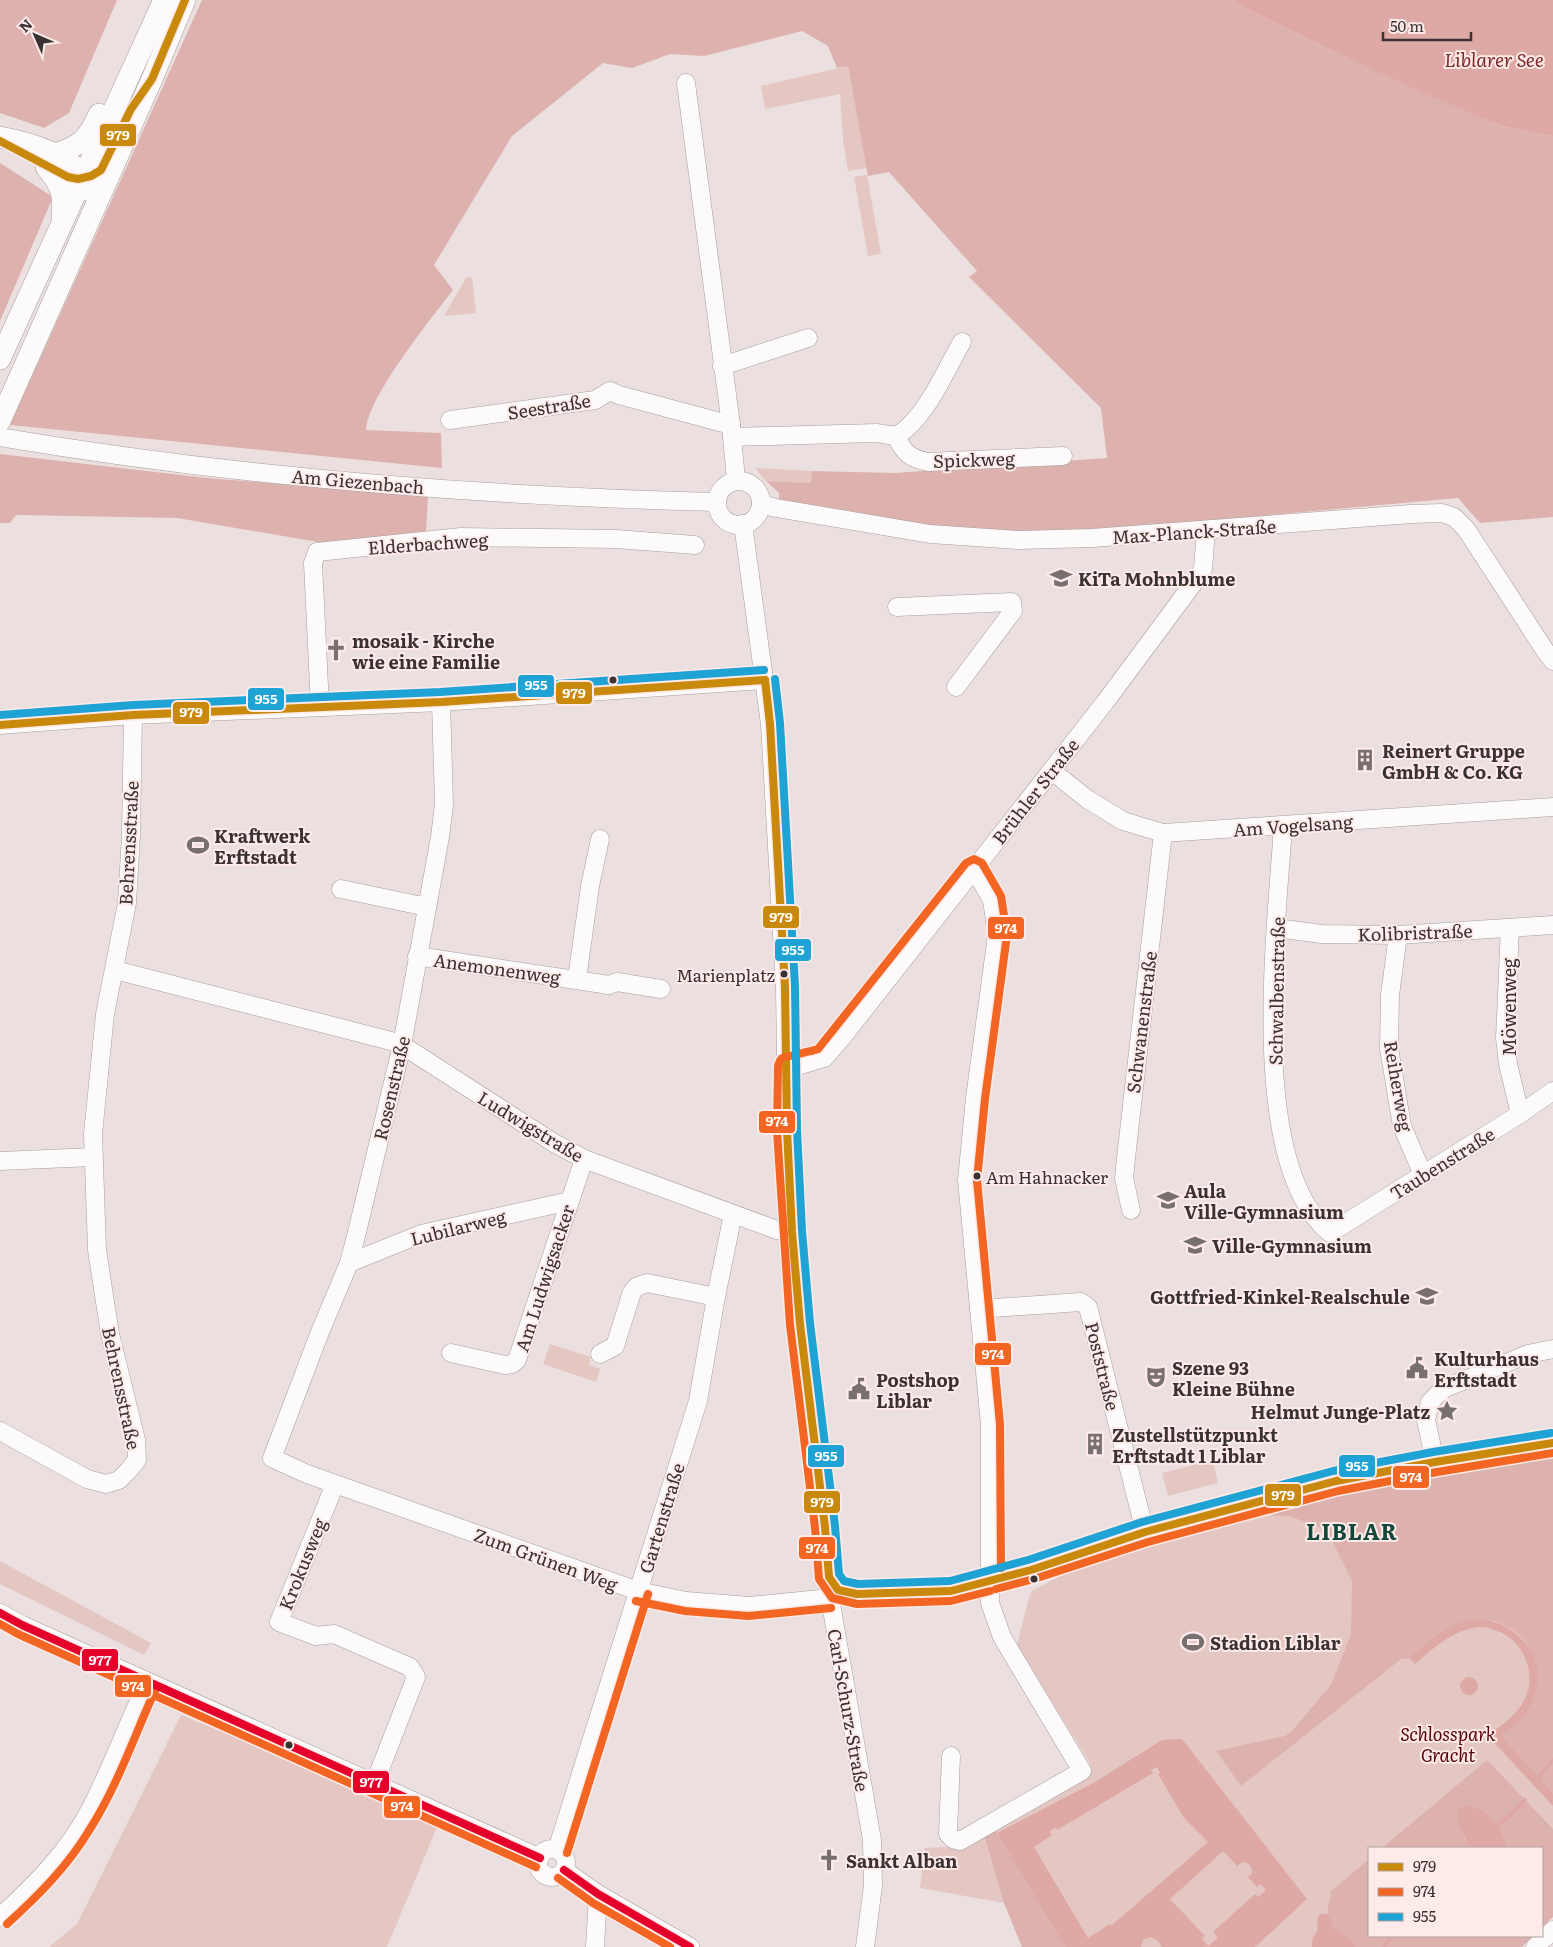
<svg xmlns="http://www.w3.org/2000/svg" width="1553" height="1947" font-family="Literata,serif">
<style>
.green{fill:#e4c6c2}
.forest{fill:#ddb2ae}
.water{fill:#dea9a5;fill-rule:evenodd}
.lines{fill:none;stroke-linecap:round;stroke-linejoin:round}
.stream{stroke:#dea9a5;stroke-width:4}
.minor-casing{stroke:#a69e9e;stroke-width:19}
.major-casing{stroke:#a69e9e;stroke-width:22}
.minor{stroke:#fcfafa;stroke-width:18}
.major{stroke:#fcfafa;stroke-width:21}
.bus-1-casing{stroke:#feeae8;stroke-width:11}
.bus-2-casing{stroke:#feeae8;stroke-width:11}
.bus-3-casing{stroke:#feeae8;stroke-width:11}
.bus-4-casing{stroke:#feeae8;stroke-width:11}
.bus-1{stroke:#c8890c;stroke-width:8}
.bus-2{stroke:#f26522;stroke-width:8}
.bus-3{stroke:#1fa2d4;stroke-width:8}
.bus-4{stroke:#e4002b;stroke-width:8}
.bus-dot{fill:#3a3232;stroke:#feeae8;stroke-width:2}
.labels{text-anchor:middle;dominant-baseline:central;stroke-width:4;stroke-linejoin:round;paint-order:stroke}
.bus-label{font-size:17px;fill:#3a3232;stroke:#feeae8;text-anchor:end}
.street-label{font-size:18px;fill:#3a3232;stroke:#feeae8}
.poi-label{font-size:18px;font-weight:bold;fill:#3a3232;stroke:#feeae8;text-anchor:start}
.park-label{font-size:18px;font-style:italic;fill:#570209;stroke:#feeae8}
.water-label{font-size:19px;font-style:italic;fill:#7d2a29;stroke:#feeae8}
.district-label{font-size:22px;font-weight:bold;letter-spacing:1px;fill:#11483b;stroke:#feeae8}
.line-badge{stroke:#feeae8;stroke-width:2}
.badge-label{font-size:14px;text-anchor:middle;font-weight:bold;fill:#fff}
</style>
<rect width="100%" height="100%" fill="#ebe0df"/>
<g class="green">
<polygon points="848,66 867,168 848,171 843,140 840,94 765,109 761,86"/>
<polygon points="867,175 881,254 868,256 854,177"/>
<polygon points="472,277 476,313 444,316 466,278"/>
<polygon points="755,468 812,471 812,483 766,481"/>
<polygon points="550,1344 591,1357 589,1365 600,1369 596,1382 543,1364"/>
<polygon points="1553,1454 1553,1916 1542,1848 1369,1848 1369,1936 1520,1947 1022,1947 1003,1899 1004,1903 920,1888 925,1848 947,1847 984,1834 1092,1771 1089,1762 1017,1645 1028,1601 1032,1591 1082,1564 1279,1503"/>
<polygon points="1213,1460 1218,1483 1168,1496 1162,1473"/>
<polygon points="0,1561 151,1643 144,1655 0,1584"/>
<polygon points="181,1715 265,1749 438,1825 387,1947 49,1947 77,1924"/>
</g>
<g class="forest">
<polygon points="0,0 117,0 69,113 44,128 0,113"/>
<path d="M 202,0 L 1233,0 L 1251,11 L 1335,52 L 1504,127 L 1553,136 L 1553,517 L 1480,523 L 1458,498 L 1095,531 L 988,534 L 804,506 L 779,499 L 779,493 L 766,481 L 811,483 L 812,471 L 895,473 L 1107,458 L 1101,408 L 969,277 L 977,271 L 889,172 L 868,176 L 848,66 L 837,68 L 828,46 L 802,31 L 704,56 L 670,54 L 632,68 L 603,63 L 512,136 L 434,265 L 453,290 C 431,319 368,396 366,430 L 441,433 L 442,468 L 10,425 Z"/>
<polygon points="0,163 53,197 0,321"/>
<polygon points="0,454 207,478 428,496 426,531 330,544 177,518 16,515 10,523 0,523"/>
<path d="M 1553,1452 L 1553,1793 L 1500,1736 L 1528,1710 L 1534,1658 L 1525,1641 L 1516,1632 L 1495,1621 L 1487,1620 L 1431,1639 L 1409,1658 L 1401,1659 L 1241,1786 L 1216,1751 L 1285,1736 L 1291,1732 L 1331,1685 L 1351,1634 L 1352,1581 L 1326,1529 L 1288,1516 L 1256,1514 C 1297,1494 1343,1487 1388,1478 C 1443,1468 1498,1460 1553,1452 Z"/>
<path d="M 1487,1760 L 1553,1829 L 1553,1917 L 1542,1927 L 1542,1848 L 1507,1848 C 1504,1830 1483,1800 1462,1807 L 1463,1835 L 1470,1848 L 1382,1848 Z"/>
<polygon points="995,1827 997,1833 1065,1947 1022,1947 1004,1903 984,1834"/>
<polygon points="1369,1859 1369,1936 1533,1936 1522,1947 1356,1947 1352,1940 1334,1929 1330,1917 1327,1914 1331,1891"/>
</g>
<g class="water">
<polygon points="1233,0 1553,0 1553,136 1504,127 1424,93 1335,52 1251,11"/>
<path d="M 1479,1619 C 1520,1623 1551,1661 1532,1702 C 1526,1717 1512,1726 1501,1736 L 1553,1793 L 1553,1806 L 1488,1736 C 1499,1727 1512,1718 1520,1707 C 1539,1682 1528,1645 1500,1632 C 1494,1630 1488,1627 1481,1627 C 1455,1628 1434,1648 1415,1664 L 1409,1658 C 1432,1638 1448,1622 1479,1619 Z"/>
<circle cx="1469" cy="1686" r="9"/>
<path d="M 1182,1739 L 1307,1899 L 1255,1947 L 1162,1947 L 1157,1940 L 1150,1937 L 1143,1940 L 1141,1947 L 1065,1947 L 997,1833 L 1095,1782 L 1162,1740 ZM 1157,1767 L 1160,1773 L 1158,1774 L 1184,1818 L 1208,1842 L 1111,1926 L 1110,1924 L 1088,1938 L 1034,1847 L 1052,1835 L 1050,1831 L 1056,1827 L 1057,1830 L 1153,1773 L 1151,1770 ZM 1223,1851 L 1237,1866 L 1242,1862 C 1249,1862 1252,1866 1252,1873 L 1248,1877 L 1257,1887 L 1260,1884 L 1266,1890 L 1258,1897 L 1255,1894 L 1213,1932 L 1218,1938 L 1208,1946 L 1202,1938 L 1205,1936 L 1170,1899 Z"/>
<path d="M 1469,1805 C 1488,1809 1504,1830 1507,1848 L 1470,1848 L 1458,1823 L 1458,1812 L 1462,1807 Z"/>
<path d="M 1320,1914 L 1327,1914 L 1330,1917 L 1334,1929 L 1352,1940 L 1356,1947 L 1312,1947 C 1310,1935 1321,1934 1317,1920 Z"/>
</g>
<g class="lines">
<g class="stream">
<polyline points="1538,1778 1553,1760"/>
<polyline points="1498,1826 1525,1800"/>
<polyline points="1384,1947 1392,1936"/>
</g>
<g class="minor-casing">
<g id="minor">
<polyline points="686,83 731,425 736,480"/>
<polyline points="722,366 808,338"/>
<polyline points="450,420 595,400 610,391 619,395 731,425"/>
<path d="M 896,436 C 925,420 945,371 962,342"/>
<path d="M 0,437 C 237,477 477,496 717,502"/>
<path d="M 732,437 L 876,433 L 896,436 C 904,453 909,458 928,462 L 1063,456"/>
<circle cx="739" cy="503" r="22"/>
<polyline points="761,504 776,508 930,534 1019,540 1092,538 1411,514 1442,513 1454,517 1466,529 1546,652 1553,661"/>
<polyline points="743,524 770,724 785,987 787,1130 791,1206 800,1324 825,1527 829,1577 833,1585 838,1590 857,1594 951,1591 1031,1570 1145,1532 1336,1481 1435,1462 1553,1443"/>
<polyline points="897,607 1012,602 1013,611 956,687"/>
<polyline points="441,702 444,804 440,837 402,1045 357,1232 349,1263 320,1332 272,1458 307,1474 638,1591 686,1601 749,1606 830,1598"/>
<polyline points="320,707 313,563 317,552 461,537 616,539 695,545"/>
<polyline points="0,725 133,715 441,702 765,680"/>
<polyline points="1052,771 1087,799 1123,821 1163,833 1553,807"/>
<path d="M 1283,826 C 1277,925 1246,1164 1330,1233 L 1520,1114 L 1553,1091"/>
<polyline points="341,889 427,907"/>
<polyline points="1276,928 1322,934 1398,935 1553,925"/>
<polyline points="1510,928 1505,1038 1508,1064 1520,1114"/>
<polyline points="1398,935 1390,995 1389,1048 1402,1126 1423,1175"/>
<polyline points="417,956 609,985 617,982 661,989"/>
<polyline points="115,970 391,1041 402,1045 554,1143 584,1159 777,1230 792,1232"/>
<polyline points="577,979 590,886 600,839"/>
<polyline points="788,1066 801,1065 824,1058 844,1035 1106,701 1198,577 1203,569 1206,530"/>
<polyline points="0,1161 93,1157"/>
<polyline points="1131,1210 1124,1178 1127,1149 1163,833"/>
<polyline points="349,1263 421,1234 570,1201"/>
<polyline points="979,1309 1081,1302 1088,1307 1145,1532"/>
<polyline points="451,1353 505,1365 512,1364 517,1360 584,1159"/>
<polyline points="600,1354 615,1346 632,1292 636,1287 647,1283 716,1297"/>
<polyline points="0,1431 87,1479 106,1484 119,1480 128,1471 137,1460 136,1440 110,1334 97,1250 93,1134 105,1014 127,903 131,835 133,715"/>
<polyline points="1435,1462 1426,1420 1430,1402 1443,1389 1528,1354 1553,1349"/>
<polyline points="335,1484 279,1622 316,1636 334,1634 410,1667 416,1677 375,1782"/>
<polyline points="830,1598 872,1840 873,1886 865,1947"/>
<polyline points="0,1613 22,1625 540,1858"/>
<polyline points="951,1756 948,1834 953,1839 960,1841 1082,1771 1002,1637 990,1603 990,1425 967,1180 975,1098 997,935 992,900 974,869"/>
<circle cx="552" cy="1863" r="14"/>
<polyline points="557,1850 698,1401 716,1297 733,1214"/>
<polyline points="564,1870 598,1894 690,1947"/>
<path d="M 0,1917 C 35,1885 69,1851 91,1808 C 112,1767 128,1723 148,1682"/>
<polyline points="595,1947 598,1894"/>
<polyline points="1535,1947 1553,1930"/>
</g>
</g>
<g class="major-casing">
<g id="major">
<path d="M 0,137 C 27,142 84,157 88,190"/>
<path d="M 54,154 C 80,147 88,139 99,114"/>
<path d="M 46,167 C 62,186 64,194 62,219"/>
<polyline points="0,359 164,0"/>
<polyline points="0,421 152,79 185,0"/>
</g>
</g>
<use href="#minor" class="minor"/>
<use href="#major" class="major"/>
<g class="bus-1-casing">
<g id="bus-1">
<polyline points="0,141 68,177 78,179 91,176 101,170 131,109 152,79 185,0"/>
<polyline points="765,680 770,724 785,987 787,1130 792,1232 800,1324 825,1527 829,1577 838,1590 857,1594 951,1591 1031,1570 1145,1532 1336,1481 1435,1462 1553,1443"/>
<polyline points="0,725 133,715 441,702 765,680"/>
</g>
</g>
<g class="bus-2-casing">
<g id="bus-2">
<polyline points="996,1589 1034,1579 1148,1542 1338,1491 1437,1472 1553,1453"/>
<path d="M 990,1591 L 951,1601 L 857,1604 L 832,1598 L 819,1579 L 815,1528 L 790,1325 L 777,1131 L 778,1066 C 779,1062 779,1061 782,1058 C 783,1057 813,1051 818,1049 L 966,863 L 974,859 L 982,863 L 1001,896 L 1007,935 L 985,1099 L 977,1180 L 1000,1424 L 1001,1568"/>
<polyline points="636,1601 685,1611 748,1616 831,1608"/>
<polyline points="0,1624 18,1634 536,1867"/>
<polyline points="567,1853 648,1594"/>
<polyline points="558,1878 593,1903 670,1947"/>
<path d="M 7,1924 C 38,1896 68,1866 90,1829 C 118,1785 135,1734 157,1686"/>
</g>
</g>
<g class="bus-3-casing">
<g id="bus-3">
<polyline points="775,679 780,723 795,986 797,1130 802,1231 810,1323 835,1526 839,1574 844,1581 858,1584 950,1581 1028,1560 1142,1522 1333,1471 1433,1452 1551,1433"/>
<polyline points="0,715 133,705 440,692 764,670"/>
</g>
</g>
<g class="bus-4-casing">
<g id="bus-4">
<polyline points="0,1613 22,1625 540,1858"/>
<polyline points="564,1870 598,1894 690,1947"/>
</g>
</g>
<use href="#bus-1" class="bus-1"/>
<use href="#bus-2" class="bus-2"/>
<use href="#bus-3" class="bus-3"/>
<use href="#bus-4" class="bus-4"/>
</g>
<defs>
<g id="school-bare" transform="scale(1.725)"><path d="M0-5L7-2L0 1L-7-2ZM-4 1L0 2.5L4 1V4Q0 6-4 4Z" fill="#786f6f" stroke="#feeae8" stroke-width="2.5" paint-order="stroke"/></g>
<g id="church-bare" transform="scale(1.725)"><path d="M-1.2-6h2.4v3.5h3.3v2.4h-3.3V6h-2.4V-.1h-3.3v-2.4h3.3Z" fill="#786f6f" stroke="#feeae8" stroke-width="2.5" paint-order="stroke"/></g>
<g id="building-bare" transform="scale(1.725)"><path d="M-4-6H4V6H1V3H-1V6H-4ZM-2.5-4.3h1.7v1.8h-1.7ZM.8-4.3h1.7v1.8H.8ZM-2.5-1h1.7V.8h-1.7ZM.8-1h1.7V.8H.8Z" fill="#786f6f" stroke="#feeae8" stroke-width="2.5" paint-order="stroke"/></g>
<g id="stadium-bare" transform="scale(1.725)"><path d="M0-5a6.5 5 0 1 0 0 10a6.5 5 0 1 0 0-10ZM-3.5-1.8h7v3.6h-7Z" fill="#786f6f" stroke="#feeae8" stroke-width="2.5" paint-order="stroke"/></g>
<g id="civic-bare" transform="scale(1.725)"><path d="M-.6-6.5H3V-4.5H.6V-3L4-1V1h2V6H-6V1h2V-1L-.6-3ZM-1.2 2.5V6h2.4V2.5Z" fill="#786f6f" stroke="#feeae8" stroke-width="2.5" paint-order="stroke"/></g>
<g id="theatre-bare" transform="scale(1.725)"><path d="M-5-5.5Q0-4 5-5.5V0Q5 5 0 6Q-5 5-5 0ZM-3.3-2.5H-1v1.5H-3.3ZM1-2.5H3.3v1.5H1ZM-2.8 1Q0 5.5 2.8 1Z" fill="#786f6f" stroke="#feeae8" stroke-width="2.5" paint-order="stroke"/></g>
<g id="sight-bare" transform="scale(1.725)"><path d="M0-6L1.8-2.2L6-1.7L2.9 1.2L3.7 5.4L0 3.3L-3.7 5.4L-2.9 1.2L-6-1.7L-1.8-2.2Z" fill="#786f6f" stroke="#feeae8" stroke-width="2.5" paint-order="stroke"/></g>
</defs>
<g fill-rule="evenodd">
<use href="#school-bare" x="1061" y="578"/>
<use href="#church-bare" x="336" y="650"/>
<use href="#building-bare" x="1365" y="760"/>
<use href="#stadium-bare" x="198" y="845"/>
<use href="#school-bare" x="1168" y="1200"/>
<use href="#school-bare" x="1195" y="1245"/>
<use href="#school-bare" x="1427" y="1296"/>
<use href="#civic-bare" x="1417" y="1368"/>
<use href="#theatre-bare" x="1156" y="1377"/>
<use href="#civic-bare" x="859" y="1389"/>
<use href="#sight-bare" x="1447" y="1411"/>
<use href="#building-bare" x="1095" y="1444"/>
<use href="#stadium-bare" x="1193" y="1642"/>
<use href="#church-bare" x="829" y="1860"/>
</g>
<g class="bus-dot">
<circle cx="613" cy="680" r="4.5"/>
<circle cx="784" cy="974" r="4.5"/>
<circle cx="977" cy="1176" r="4.5"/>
<circle cx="1034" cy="1579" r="4.5"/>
<circle cx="289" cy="1745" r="4.5"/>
</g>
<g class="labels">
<g class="bus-label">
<text x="775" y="974">Marienplatz</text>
<text x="986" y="1176" text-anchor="start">Am Hahnacker</text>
</g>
<g class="street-label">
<text transform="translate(549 406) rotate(-9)">Seestraße</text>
<text transform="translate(974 459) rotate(-2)">Spickweg</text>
<text transform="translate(358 481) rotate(5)">Am Giezenbach</text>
<text transform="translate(1194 531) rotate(-4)">Max-Planck-Straße</text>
<text transform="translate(428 543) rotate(-4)">Elderbachweg</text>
<text transform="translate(1035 791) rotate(-52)">Brühler Straße</text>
<text transform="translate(1293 825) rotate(-4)">Am Vogelsang</text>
<text transform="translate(128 843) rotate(-87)">Behrensstraße</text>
<text transform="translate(1415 932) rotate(-2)">Kolibristraße</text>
<text transform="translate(497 968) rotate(8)">Anemonenweg</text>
<text transform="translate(1276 991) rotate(-89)">Schwalbenstraße</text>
<text transform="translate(1508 1007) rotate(-90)">Möwenweg</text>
<text transform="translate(1141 1022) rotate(-83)">Schwanenstraße</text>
<text transform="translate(1399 1086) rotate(80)">Reiherweg</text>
<text transform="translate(391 1088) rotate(-77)">Rosenstraße</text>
<text transform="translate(531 1126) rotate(31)">Ludwigstraße</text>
<text transform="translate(1442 1163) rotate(-32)">Taubenstraße</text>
<text transform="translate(458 1227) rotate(-14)">Lubilarweg</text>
<text transform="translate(544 1278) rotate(-72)">Am Ludwigsacker</text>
<text transform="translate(1103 1366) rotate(76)">Poststraße</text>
<text transform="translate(122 1388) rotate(78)">Behrensstraße</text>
<text transform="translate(661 1518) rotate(-73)">Gartenstraße</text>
<text transform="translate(546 1559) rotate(20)">Zum Grünen Weg</text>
<text transform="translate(302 1564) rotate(-68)">Krokusweg</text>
<text transform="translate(849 1710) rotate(80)">Carl-Schurz-Straße</text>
</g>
<g class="poi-label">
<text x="1078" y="578">KiTa Mohnblume</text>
<text x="352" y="640">mosaik - Kirche<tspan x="352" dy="21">wie eine Familie</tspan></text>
<text x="1382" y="750">Reinert Gruppe<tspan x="1382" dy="21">GmbH &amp; Co. KG</tspan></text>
<text x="214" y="835">Kraftwerk<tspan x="214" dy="21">Erftstadt</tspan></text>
<text x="1184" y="1190">Aula<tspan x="1184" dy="21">Ville-Gymnasium</tspan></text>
<text x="1212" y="1245">Ville-Gymnasium</text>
<text x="1410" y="1296" text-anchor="end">Gottfried-Kinkel-Realschule</text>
<text x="1434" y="1358">Kulturhaus<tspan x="1434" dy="21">Erftstadt</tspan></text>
<text x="1172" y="1367">Szene 93<tspan x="1172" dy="21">Kleine Bühne</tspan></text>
<text x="876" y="1379">Postshop<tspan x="876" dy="21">Liblar</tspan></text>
<text x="1430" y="1411" text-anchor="end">Helmut Junge-Platz</text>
<text x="1112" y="1434">Zustellstützpunkt<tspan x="1112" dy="21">Erftstadt 1 Liblar</tspan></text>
<text x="1210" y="1642">Stadion Liblar</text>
<text x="846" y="1860">Sankt Alban</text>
</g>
<g class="park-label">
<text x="1448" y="1733">Schlosspark<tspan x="1448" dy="21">Gracht</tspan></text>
</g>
<g class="water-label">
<text x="1494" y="59">Liblarer See</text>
</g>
<g class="district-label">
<text x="1352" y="1530">LIBLAR</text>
</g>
</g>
<g class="line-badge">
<rect x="99" y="123" width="38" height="24" rx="5" fill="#c8890c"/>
<rect x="517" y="674" width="38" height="24" rx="5" fill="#1fa2d4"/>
<rect x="555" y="681" width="38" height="24" rx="5" fill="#c8890c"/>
<rect x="247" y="687" width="38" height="24" rx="5" fill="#1fa2d4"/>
<rect x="172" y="701" width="38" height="24" rx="5" fill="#c8890c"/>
<rect x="762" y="905" width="38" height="24" rx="5" fill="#c8890c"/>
<rect x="987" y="916" width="38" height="24" rx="5" fill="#f26522"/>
<rect x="774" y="938" width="38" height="24" rx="5" fill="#1fa2d4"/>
<rect x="758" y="1110" width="38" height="24" rx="5" fill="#f26522"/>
<rect x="974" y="1342" width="38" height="24" rx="5" fill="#f26522"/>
<rect x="807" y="1444" width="38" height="24" rx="5" fill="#1fa2d4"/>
<rect x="1338" y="1454" width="38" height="24" rx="5" fill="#1fa2d4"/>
<rect x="1392" y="1465" width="38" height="24" rx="5" fill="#f26522"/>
<rect x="1264" y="1483" width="38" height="24" rx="5" fill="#c8890c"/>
<rect x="803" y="1490" width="38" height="24" rx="5" fill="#c8890c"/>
<rect x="798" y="1536" width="38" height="24" rx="5" fill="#f26522"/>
<rect x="81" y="1648" width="38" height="24" rx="5" fill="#e4002b"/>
<rect x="114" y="1674" width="38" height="24" rx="5" fill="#f26522"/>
<rect x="352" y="1770" width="38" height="24" rx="5" fill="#e4002b"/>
<rect x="383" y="1795" width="38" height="24" rx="5" fill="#f26522"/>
</g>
<g class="badge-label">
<text x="118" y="140">979</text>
<text x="536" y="690">955</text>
<text x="574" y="698">979</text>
<text x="266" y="704">955</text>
<text x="191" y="717">979</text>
<text x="781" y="922">979</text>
<text x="1006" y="933">974</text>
<text x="793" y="955">955</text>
<text x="777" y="1126">974</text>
<text x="993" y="1359">974</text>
<text x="826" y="1461">955</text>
<text x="1357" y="1471">955</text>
<text x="1411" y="1482">974</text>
<text x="1283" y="1500">979</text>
<text x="822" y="1507">979</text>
<text x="817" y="1553">974</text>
<text x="100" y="1665">977</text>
<text x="133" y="1691">974</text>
<text x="371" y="1787">977</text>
<text x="402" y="1811">974</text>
</g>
<rect x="1368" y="1847" width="175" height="90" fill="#feeae8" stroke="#b0a09f"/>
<rect x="1378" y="1863" width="25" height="8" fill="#c8890c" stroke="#b0a09f"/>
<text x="1413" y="1872" font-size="15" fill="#3a3232">979</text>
<rect x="1378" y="1888" width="25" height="8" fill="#f26522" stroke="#b0a09f"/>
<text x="1413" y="1897" font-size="15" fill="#3a3232">974</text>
<rect x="1378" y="1913" width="25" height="8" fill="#1fa2d4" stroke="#b0a09f"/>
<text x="1413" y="1922" font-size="15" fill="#3a3232">955</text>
<g transform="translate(35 35) rotate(315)" stroke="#feeae8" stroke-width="4" paint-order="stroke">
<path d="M0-4L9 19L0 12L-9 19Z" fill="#3a3232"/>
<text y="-8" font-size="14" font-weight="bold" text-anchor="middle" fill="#3a3232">N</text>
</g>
<path d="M1383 32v8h88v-8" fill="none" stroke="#3a3232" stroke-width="2.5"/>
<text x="1390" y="32" font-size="15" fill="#3a3232" stroke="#feeae8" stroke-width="4" paint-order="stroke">50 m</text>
</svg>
